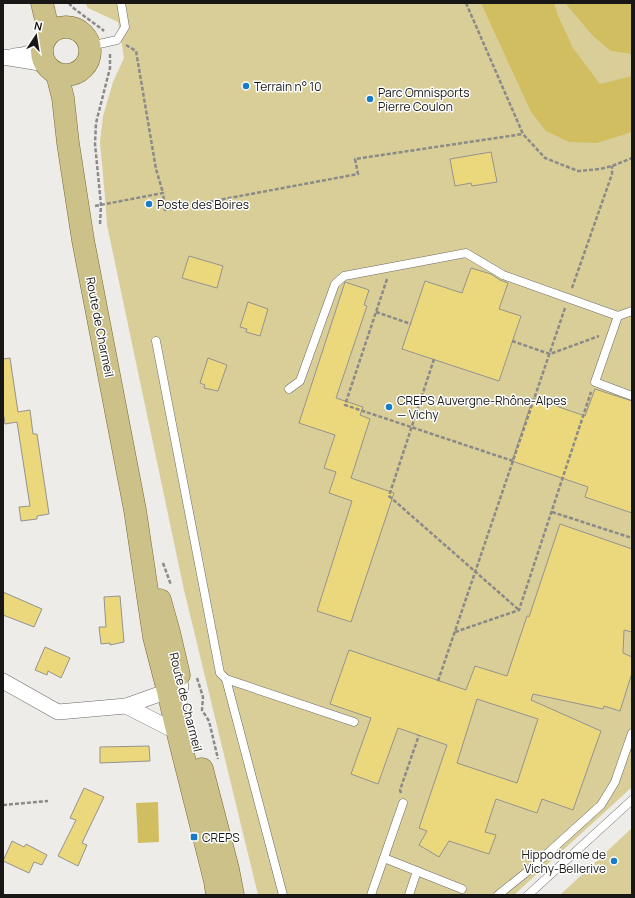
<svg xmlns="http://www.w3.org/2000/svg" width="635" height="898" font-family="Manrope,sans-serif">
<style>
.green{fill:#d9ce98}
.water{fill:#d1be61}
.building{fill:#ecd87c;stroke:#94938f;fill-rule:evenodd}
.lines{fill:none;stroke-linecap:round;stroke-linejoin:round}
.lane-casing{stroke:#6b6a67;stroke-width:9}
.street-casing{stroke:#6b6a67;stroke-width:16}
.primary-casing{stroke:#776a2d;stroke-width:23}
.path{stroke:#8b8a88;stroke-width:2.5;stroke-dasharray:4 2;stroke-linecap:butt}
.lane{stroke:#fff;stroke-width:8}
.street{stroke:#fff;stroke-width:15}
.primary{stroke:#ccc188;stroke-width:22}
.poi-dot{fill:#167cc7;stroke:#fff;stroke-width:1.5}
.labels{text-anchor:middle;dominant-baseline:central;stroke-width:3;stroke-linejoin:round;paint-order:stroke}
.poi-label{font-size:12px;fill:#181716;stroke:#fff;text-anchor:start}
.street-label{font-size:12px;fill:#181716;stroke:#fff}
</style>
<rect width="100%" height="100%" fill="#edece8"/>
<g class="green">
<polygon points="85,3 632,3 632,787 514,895 258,895 184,590 107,225 105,197 100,142 103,116 113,82 124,58 118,22 88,8"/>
<polygon points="632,828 632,895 560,895"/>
</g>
<g class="water">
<polygon points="481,3 554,3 558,16 573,48 600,84 632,76 632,132 597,143 569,142 546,131 531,112"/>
<polygon points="565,3 632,3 632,54 611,51 593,36"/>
<polygon points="158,802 159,842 138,843 136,803"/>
</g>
<g class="building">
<polygon points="491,152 497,182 472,186 471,183 455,186 450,159"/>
<polygon points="189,256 223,266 217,288 182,278"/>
<polygon points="471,268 491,274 500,280 508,283 499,309 521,316 499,381 402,349 425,281 462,293"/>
<polygon points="345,282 369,290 364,305 367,306 336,398 363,407 360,415 370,419 351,478 394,493 351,622 317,611 352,501 329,493 336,472 324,468 335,435 299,423"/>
<polygon points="248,302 268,309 260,336 246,332 247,329 240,327"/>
<polygon points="10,358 18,412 30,410 33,434 37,434 49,514 37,516 37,519 21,521 19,507 30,506 17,422 5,424 3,411 3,359"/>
<polygon points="208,358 227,365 218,391 204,388 205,385 200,383"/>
<polygon points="595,389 632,401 632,513 585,497 588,487 512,461 533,398 585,416"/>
<path d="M 560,524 L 632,549 L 632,632 L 624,630 L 623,653 L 632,657 L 632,673 L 620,711 L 604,706 L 603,709 L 533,694 L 531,700 L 601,731 L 573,810 L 542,799 L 537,813 L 496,799 L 485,832 L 496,835 L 489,854 L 449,841 L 439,857 L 419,845 L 427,831 L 419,828 L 447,745 L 398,728 L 378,784 L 351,774 L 371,718 L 330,704 L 349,650 L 466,690 L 475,666 L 507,676 L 527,616 L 529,617 ZM 477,699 L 538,719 L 517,783 L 457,763 Z"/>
<polygon points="3,592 42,609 34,627 3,615"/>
<polygon points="120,596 124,642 110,645 110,643 101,644 99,627 106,627 104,597"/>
<polygon points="45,647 70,658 61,678 48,671 47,675 35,670"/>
<polygon points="149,746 150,761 100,763 100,747"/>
<polygon points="84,788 104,797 82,843 87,845 78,866 58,856 76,820 70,818"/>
<polygon points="12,841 24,847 26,844 47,855 42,865 34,862 29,873 3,861"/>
</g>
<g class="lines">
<g class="lane-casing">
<g id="lane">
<polyline points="90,46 117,40 125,27 121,3"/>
<polyline points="618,316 595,382 632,396"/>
<polyline points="156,341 220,673 226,679 354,722"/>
<polyline points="289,389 300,381 335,284 344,276 466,253 503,275 618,316 632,311"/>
<polyline points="226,679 283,895"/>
<polyline points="384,858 462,889"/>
<polyline points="371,895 403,803"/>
<polyline points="409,895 417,871"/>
<polyline points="498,895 528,871 601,805 615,782 632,733"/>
<polyline points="528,895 632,800"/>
</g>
</g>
<g class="street-casing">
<g id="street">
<polyline points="14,56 23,55 42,49"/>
<polyline points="3,57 46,64"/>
<polyline points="3,681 58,712 126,706 168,691 174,698"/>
<polyline points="126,706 169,728 176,726 181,686"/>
</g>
</g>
<g class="primary-casing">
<g id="primary">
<polyline points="42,3 49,33"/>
<circle cx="66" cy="51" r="24"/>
<polyline points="57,74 63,98 68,143 83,240 135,510 154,637 168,691 176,726 215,881 217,895"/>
<polyline points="160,600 169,632 179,675"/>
<polyline points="202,769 228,869 233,895"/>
</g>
</g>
<g class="path">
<polyline points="69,3 72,7 103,30 104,31"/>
<polyline points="466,3 523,134 545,158 578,171 600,169 612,166 632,158"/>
<polyline points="126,45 136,51 156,169 163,193"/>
<polyline points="95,206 163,193 165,210 358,174 355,159 523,134"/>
<polyline points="100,224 101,205 95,144 96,123 110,68 110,53"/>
<polyline points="387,279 345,405 513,461"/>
<polyline points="572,288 612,174 612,166"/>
<polyline points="376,312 411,324"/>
<polyline points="512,341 550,354 599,336"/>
<polyline points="434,359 389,496 519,610"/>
<polyline points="552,512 632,538"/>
<polyline points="163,563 171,585"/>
<polyline points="455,632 519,610 591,392"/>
<polyline points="197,678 203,697 202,710 209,721 218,759"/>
<polyline points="438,681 565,308"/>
<polyline points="401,793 400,790 419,735"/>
<polyline points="3,805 48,801"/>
</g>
<use href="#lane" class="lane"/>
<use href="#street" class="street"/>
<use href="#primary" class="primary"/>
</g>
<g class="poi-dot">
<circle cx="246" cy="86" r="4"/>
<circle cx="370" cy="99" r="4"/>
<circle cx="149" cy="204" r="4"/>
<circle cx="389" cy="407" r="4"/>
<rect x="190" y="833" width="8" height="8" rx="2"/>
<circle cx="614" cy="861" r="4"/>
</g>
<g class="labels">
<g class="poi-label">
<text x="254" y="86">Terrain n° 10</text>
<text x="378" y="92">Parc Omnisports<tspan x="378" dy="14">Pierre Coulon</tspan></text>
<text x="157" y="204">Poste des Boires</text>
<text x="397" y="400">CREPS Auvergne-Rhône-Alpes<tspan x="397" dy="14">— Vichy</tspan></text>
<text x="202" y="837">CREPS</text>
<text x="606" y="854" text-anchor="end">Hippodrome de<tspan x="606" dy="14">Vichy-Bellerive</tspan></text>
</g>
<g class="street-label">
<text transform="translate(100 327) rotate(79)">Route de Charmeil</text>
<text transform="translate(186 702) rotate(76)">Route de Charmeil</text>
</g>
</g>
<rect width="635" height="898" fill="none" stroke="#181716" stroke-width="8"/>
<g transform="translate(36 36) rotate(12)" stroke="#ffffff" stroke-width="3" paint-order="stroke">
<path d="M0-3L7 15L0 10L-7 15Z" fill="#181716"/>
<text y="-6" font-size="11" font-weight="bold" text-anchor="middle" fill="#181716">N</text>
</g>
</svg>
